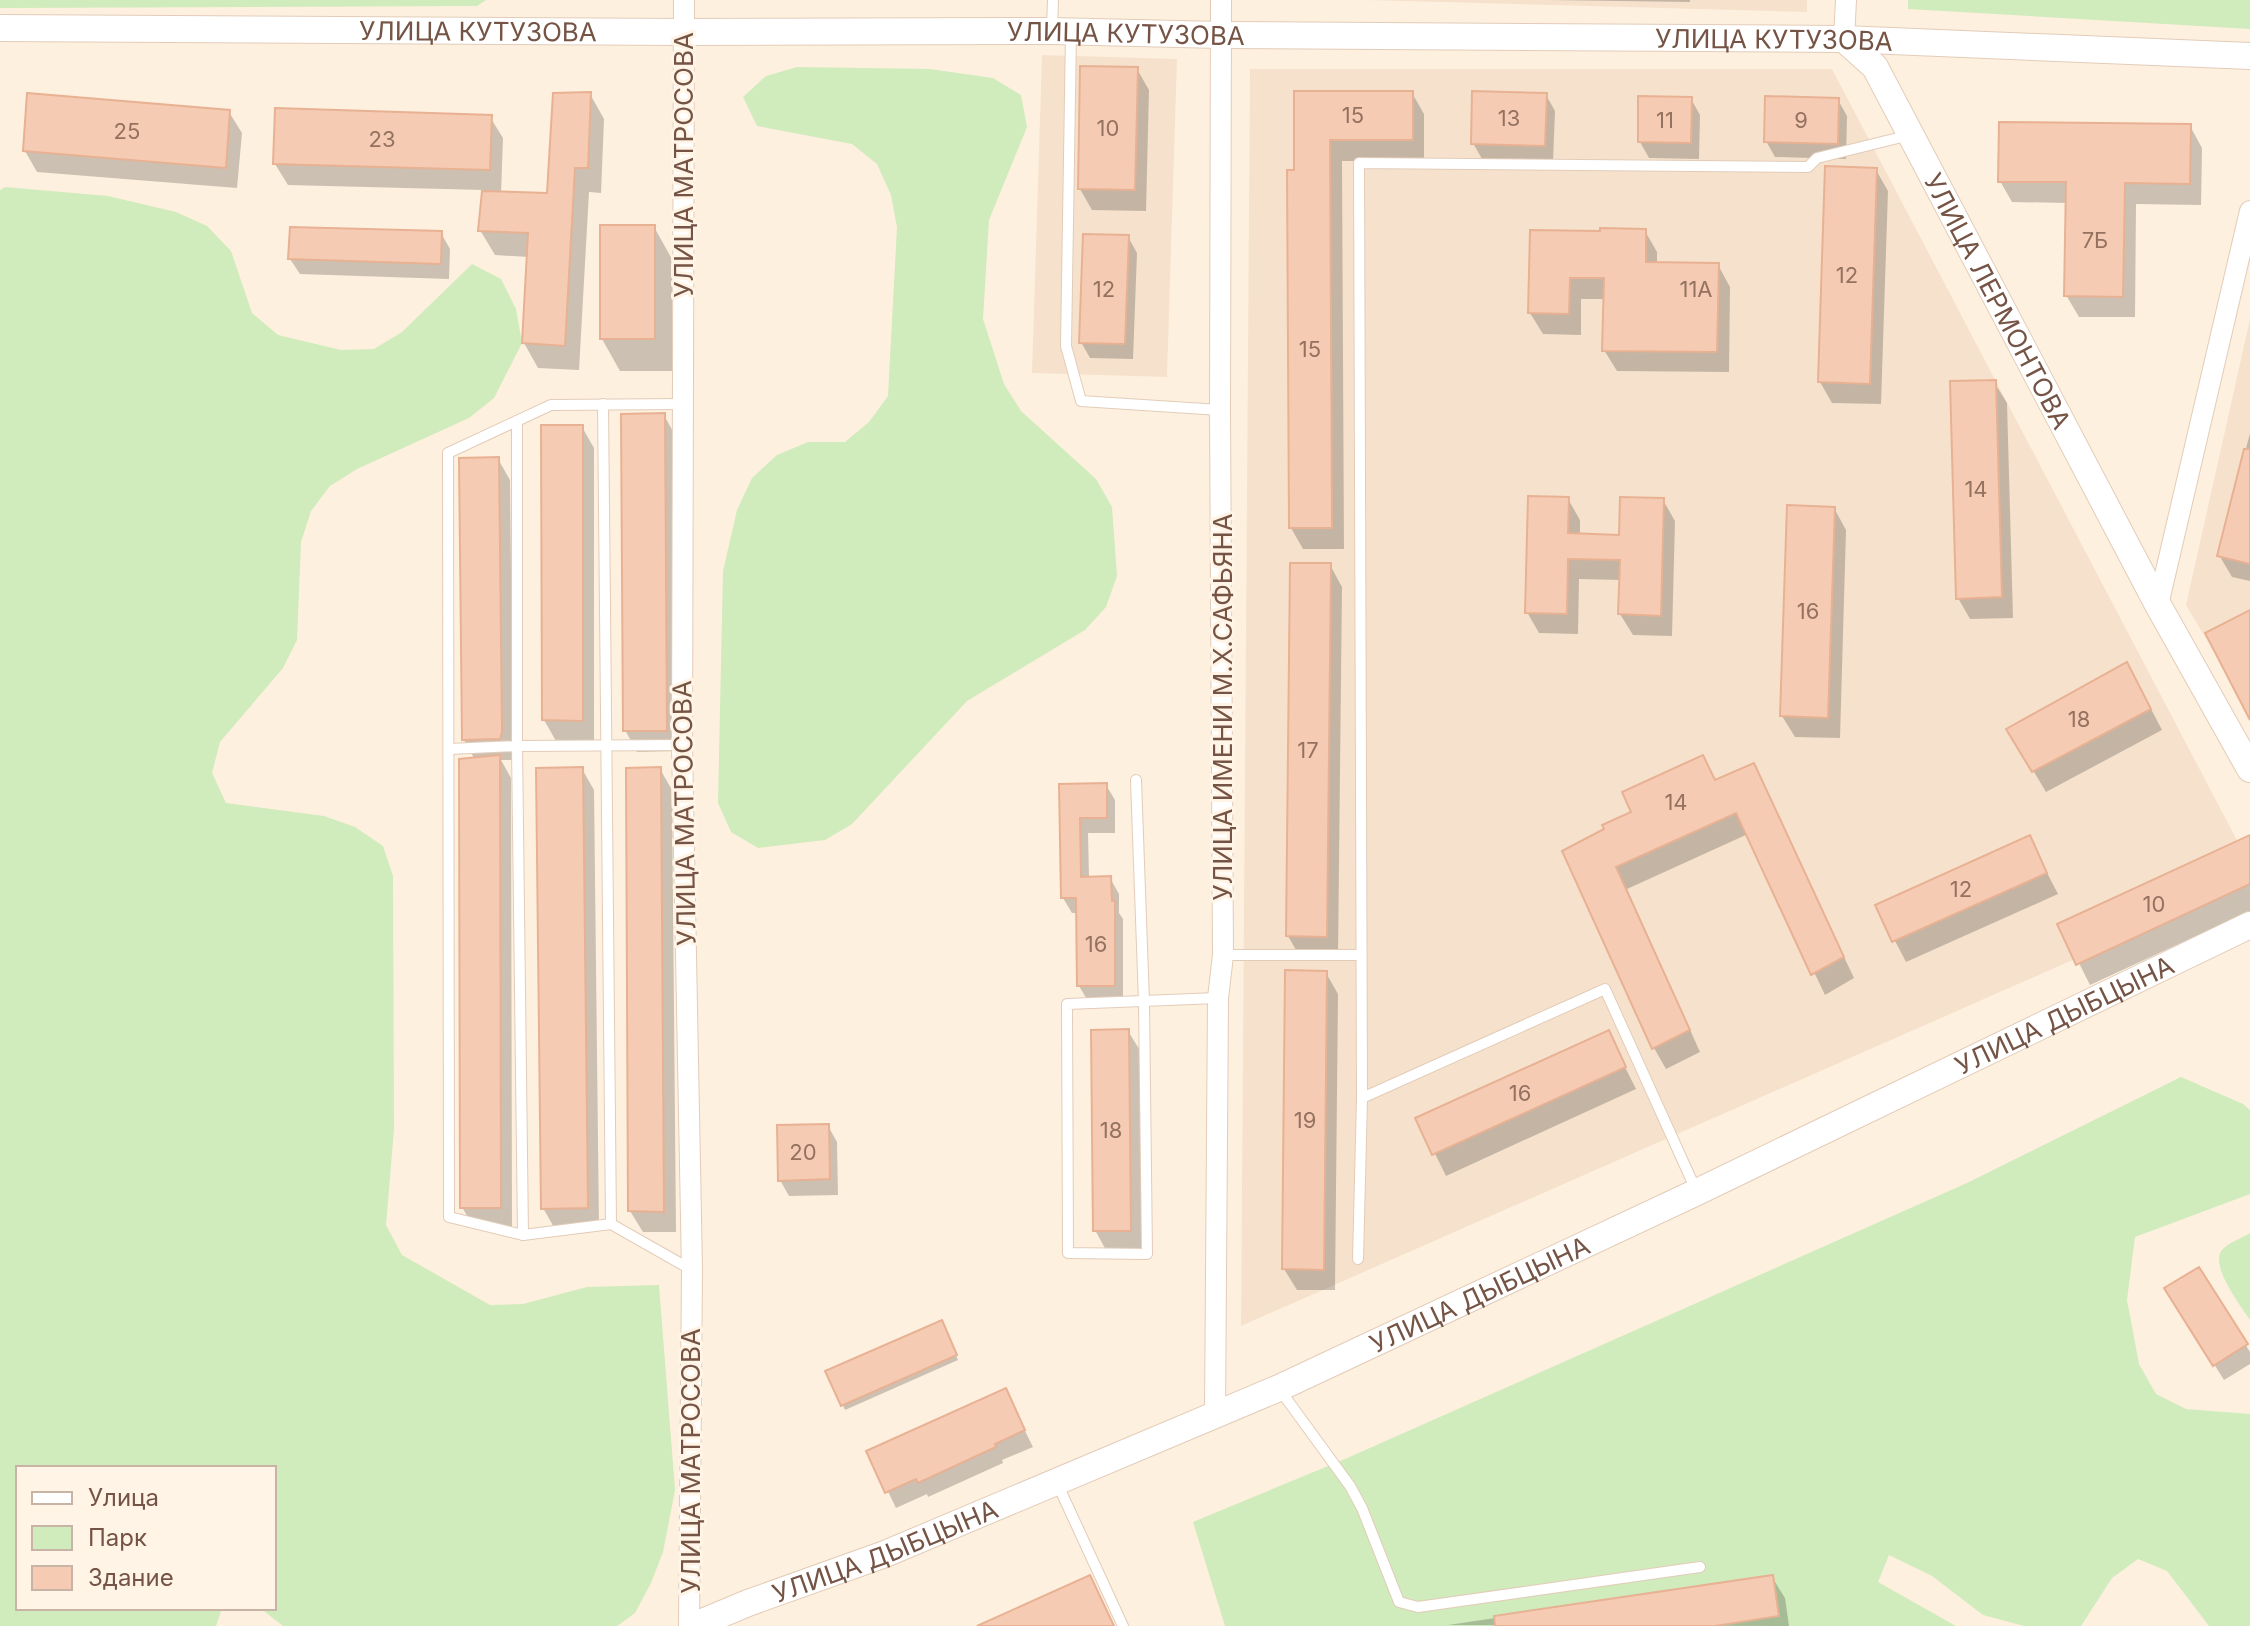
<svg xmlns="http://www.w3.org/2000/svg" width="2250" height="1626" font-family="Inter,sans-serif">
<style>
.residential{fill:#f6e2cc}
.green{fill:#d0ebbc}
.shadow{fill:#0003}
.building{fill:#f5ccb3;stroke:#e8b193;stroke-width:2}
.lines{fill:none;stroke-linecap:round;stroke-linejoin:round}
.service-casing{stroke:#e2ccb9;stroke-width:12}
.minor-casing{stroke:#e2ccb9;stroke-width:22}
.tertiary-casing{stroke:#e2ccb9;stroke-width:28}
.service{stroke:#fff;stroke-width:10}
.minor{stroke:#fff;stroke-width:20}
.tertiary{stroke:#fff;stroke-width:26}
.labels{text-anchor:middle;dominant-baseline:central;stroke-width:6;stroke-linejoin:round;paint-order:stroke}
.number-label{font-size:22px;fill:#957260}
.street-label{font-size:26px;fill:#755445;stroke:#fff4e5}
</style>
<rect width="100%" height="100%" fill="#fef0de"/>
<g class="residential">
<polygon points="1366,0 1807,0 1807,12"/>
<polygon points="1042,55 1177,59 1167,377 1032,373"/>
<polygon points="1250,69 1832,69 2250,865 2250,882 1241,1326"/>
<polygon points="2250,319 2250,712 2186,605"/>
</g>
<g class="green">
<polygon points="0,0 486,0 477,6 0,8"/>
<polygon points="1908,0 2250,0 2250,29 1908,9"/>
<polygon points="797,67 930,69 993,78 1021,95 1027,127 989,220 983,319 1004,384 1021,411 1096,479 1112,507 1117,576 1106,607 1085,630 967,701 852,824 825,840 758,848 731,832 718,803 723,571 737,510 752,478 777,455 808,442 845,442 869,422 888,396 897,227 891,195 877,164 852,144 757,126 743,97 766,76"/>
<polygon points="5,187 108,196 176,212 207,226 231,251 252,313 278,335 341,350 374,349 402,332 472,264 501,279 516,309 522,343 494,398 469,418 357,469 330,486 311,511 301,542 297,640 283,668 220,742 212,773 226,803 324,816 355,827 383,846 393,876 394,1129 386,1225 402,1255 490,1305 523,1304 587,1287 659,1285 675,1490 663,1552 651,1583 635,1613 617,1626 283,1626 260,1608 274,1608 274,1468 18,1468 18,1608 222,1608 216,1626 0,1626 0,190"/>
<polygon points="2181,1077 2243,1104 2250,1110 2250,1194 2135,1237 2127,1300 2139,1364 2156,1394 2186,1409 2250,1414 2250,1626 2209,1626 2167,1571 2138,1559 2112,1578 2081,1626 2024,1626 1983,1615 1932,1576 1889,1555 1878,1582 1956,1626 1225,1626 1193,1522 1345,1459 1967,1183"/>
<path d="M 2250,1233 L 2250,1320 C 2241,1306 2209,1265 2222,1250 C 2228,1243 2242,1238 2250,1233 Z"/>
</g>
<g class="shadow">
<polygon points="1549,0 1690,0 1690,2"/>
<polygon points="1137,69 1149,90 1146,211 1092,210 1080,189"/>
<polygon points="1296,93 1412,93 1424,114 1424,161 1342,161 1344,549 1303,549 1291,528"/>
<polygon points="590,94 604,119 601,193 589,192 579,370 538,368 524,343 529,257 495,255 480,230 484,190 288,185 275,164 490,117 503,138 501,194 549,195"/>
<polygon points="1546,95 1555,111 1553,161 1482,159 1473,143"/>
<polygon points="1691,99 1700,115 1699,159 1649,158 1640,142"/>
<polygon points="1838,100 1847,116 1846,159 1775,157 1766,141"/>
<polygon points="229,112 242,133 237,188 37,172 25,151"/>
<polygon points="2190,126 2202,148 2201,205 2136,204 2135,317 2079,317 2066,295 2068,203 2012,202 2000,181"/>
<polygon points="1876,170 1888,191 1881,404 1832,403 1820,382"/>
<polygon points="654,227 672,259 672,371 620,371 602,339"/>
<polygon points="1645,231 1657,252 1657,264 1718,265 1730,287 1729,372 1617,371 1604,350 1605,299 1581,299 1581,335 1543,334 1530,313 1532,232"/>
<polygon points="441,233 450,249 449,279 300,274 290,259"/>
<polygon points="1128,237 1137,253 1133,359 1090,358 1081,342"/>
<polygon points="1994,382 2007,403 2013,618 1970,619 1958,598"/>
<polygon points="664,415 676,437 678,751 637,752 625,730"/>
<polygon points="582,427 594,448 594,741 556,741 544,720"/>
<polygon points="2250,433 2250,581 2232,577 2219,555"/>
<polygon points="498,459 510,480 513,755 512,760 501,760 511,778 512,1228 474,1228 462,1207 461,760 474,758 464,740"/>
<polygon points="1568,499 1580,520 1580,536 1621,537 1663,500 1675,521 1672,636 1633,635 1620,614 1621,580 1579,579 1578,634 1539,633 1527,612"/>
<polygon points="1834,508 1846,530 1840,738 1795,737 1782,716"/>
<polygon points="1330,565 1342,587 1338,957 1300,957 1288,936"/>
<polygon points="2139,686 2162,730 2046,792 2009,730"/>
<polygon points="1753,765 1854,978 1825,995 1748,834 1627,889 1700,1052 1666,1069 1654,1048 1565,852"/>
<polygon points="582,769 594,790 599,1229 555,1229 543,1208"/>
<polygon points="660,769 672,790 676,1232 643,1232 630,1211"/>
<polygon points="1061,785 1106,785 1115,800 1115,833 1088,833 1089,878 1110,878 1119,894 1119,913 1123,919 1123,1001 1088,1001 1079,986 1078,913 1072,913 1063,898"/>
<polygon points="2250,837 2250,911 2090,985 2060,925"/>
<polygon points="2029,838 2058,894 1906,962 1877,906"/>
<polygon points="1326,973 1338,994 1335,1290 1297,1290 1284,1269"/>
<polygon points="1128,1031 1141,1052 1142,1251 1107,1252 1095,1230"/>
<polygon points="1608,1033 1636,1089 1446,1176 1418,1119"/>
<polygon points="828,1126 837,1142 838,1195 789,1196 780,1180"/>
<polygon points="2199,1269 2250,1352 2250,1364 2224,1380 2176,1304"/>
<polygon points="943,1326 958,1360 845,1410 828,1372"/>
<polygon points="1005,1391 1033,1447 1002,1460 1003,1463 928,1497 927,1494 896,1508 869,1452"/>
<polygon points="1772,1577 1785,1598 1789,1626 1448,1625"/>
</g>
<g class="building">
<polygon points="1080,66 1138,67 1135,190 1078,189"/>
<polygon points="1294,91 1413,91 1413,140 1330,140 1332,528 1289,528 1287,170 1294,170"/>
<polygon points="1472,91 1547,93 1545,146 1471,144"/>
<polygon points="591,92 588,168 575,168 565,346 522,343 528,233 478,231 482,191 547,193 553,93"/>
<polygon points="27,93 230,110 226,168 23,151"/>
<polygon points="1638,96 1692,97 1691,143 1638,142"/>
<polygon points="1765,96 1839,98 1838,144 1764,142"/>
<polygon points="275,108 492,115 490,170 273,164"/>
<polygon points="1999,122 2191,124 2190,184 2125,183 2123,297 2064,296 2066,182 1998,182"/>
<polygon points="1825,166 1877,168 1870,384 1818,382"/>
<rect x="600" y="225" width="55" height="114"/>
<polygon points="290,227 442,231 441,264 288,259"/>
<polygon points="1600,228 1646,229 1646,262 1719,263 1717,352 1602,351 1604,278 1570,278 1569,314 1528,313 1530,230 1600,231"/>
<polygon points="1083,234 1129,235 1125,344 1079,343"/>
<polygon points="1996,380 2002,597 1956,599 1950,381"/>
<polygon points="665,413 667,731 623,731 621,414"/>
<polygon points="541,425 583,425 583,721 542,720"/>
<polygon points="2244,449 2250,449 2250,564 2217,556"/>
<polygon points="499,457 502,732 500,739 462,740 459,458"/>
<polygon points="1528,496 1569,497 1568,533 1619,535 1620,497 1664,498 1661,616 1618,614 1620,560 1568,559 1567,614 1525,613"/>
<polygon points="1787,505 1835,507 1828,718 1780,716"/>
<polygon points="1290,563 1331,563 1327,937 1286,936"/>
<polygon points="2250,610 2250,720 2205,633"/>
<polygon points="2127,662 2151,709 2032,772 2006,729"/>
<polygon points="500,755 501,1208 460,1208 459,759"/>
<polygon points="1703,755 1715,780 1754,763 1844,957 1811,975 1736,813 1616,867 1690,1030 1652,1049 1562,851 1604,829 1602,825 1631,812 1622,792"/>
<polygon points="583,767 588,1208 541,1209 536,768"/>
<polygon points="661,767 664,1212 628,1211 626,768"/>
<polygon points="1107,783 1107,818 1080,818 1081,877 1111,876 1112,901 1115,901 1115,986 1077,986 1076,898 1061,898 1059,784"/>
<polygon points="2030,835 2047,873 1892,942 1875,905"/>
<polygon points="2250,835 2250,884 2076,965 2057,924"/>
<polygon points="1285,970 1327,971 1324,1270 1282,1269"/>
<polygon points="1129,1029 1131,1231 1093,1231 1091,1030"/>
<polygon points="1609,1030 1626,1067 1432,1155 1415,1118"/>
<polygon points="829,1124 830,1179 778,1181 777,1125"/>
<polygon points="2199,1267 2248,1344 2213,1366 2164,1288"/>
<polygon points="942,1320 957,1355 841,1406 825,1371"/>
<polygon points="1006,1388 1025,1430 995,1444 996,1447 918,1483 916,1479 885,1493 866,1451"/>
<polygon points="1090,1575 1114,1626 977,1626"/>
<polygon points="1773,1575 1779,1616 1715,1626 1495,1626 1494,1616"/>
</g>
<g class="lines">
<g class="service-casing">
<g id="service">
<polyline points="1052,29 1053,0"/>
<polyline points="1071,32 1066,346 1081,401 1220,410"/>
<polyline points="682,404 551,405 448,453 449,1217 523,1235 517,746 682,745"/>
<polyline points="449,749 517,746 517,421"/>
<polyline points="1136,780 1144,1002 1147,1254 1068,1253 1067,1004 1218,998"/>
<polyline points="1223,955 1361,955"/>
<polyline points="1696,1190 1605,989 1362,1098 1359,163 1808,167 1817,158 1910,135"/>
<polyline points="611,1224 692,1270"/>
<polyline points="523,1235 611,1224 603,404"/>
<polyline points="1358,1259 1362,1098"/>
<polyline points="1280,1390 1350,1486 1362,1508 1399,1602 1418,1607 1700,1567"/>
<polyline points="1057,1483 1123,1626"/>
</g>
</g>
<g class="minor-casing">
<g id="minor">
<polyline points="684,0 682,745 692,1270 689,1626"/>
<polyline points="1844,39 1846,0"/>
<polyline points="2158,605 2250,211"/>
<polyline points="1215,1415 1218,998 1223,955 1220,410 1221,0"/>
</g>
</g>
<g class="tertiary-casing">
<g id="tertiary">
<path id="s1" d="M 0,28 L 685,32 L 1052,31 L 1221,35 L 1844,39 L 2250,56"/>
<path id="s2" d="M 1844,39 L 1875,67 L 2158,605 L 2250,769"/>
<path id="s3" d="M 693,1626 L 748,1603 L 885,1554 L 1279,1388 L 1697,1192 L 2250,925"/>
</g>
</g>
<use href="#service" class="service"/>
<use href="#minor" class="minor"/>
<use href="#tertiary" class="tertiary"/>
</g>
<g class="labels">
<g class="number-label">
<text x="1353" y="115">15</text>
<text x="1509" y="118">13</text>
<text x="1665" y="120">11</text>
<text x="1801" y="120">9</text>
<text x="1108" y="128">10</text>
<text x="127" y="131">25</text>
<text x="382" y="139">23</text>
<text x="2095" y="240">7Б</text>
<text x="1847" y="275">12</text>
<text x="1104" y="289">12</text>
<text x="1696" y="289">11А</text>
<text x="1310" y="349">15</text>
<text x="1976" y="489">14</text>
<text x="1808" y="611">16</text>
<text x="2079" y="719">18</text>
<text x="1308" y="750">17</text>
<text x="1676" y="802">14</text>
<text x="1961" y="889">12</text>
<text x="2154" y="904">10</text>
<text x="1096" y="944">16</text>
<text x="1520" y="1093">16</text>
<text x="1305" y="1120">19</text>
<text x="1111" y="1130">18</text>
<text x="803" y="1152">20</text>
</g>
<g class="street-label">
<text stroke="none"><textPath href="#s1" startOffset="478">УЛИЦА КУТУЗОВА</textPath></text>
<text stroke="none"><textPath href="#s1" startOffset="1126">УЛИЦА КУТУЗОВА</textPath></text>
<text stroke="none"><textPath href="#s1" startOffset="1774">УЛИЦА КУТУЗОВА</textPath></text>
<text transform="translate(683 165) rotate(-90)">УЛИЦА МАТРОСОВА</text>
<text stroke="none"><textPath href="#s2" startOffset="306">УЛИЦА ЛЕРМОНТОВА</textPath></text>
<text transform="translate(1222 707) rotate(-90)">УЛИЦА ИМЕНИ М.Х.САФЬЯНА</text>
<text transform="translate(684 813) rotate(-91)">УЛИЦА МАТРОСОВА</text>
<text stroke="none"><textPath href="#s3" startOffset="1502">УЛИЦА ДЫБЦЫНА</textPath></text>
<text stroke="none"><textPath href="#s3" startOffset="854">УЛИЦА ДЫБЦЫНА</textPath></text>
<text transform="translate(690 1461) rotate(-90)">УЛИЦА МАТРОСОВА</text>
<text stroke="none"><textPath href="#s3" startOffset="206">УЛИЦА ДЫБЦЫНА</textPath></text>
</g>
</g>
<rect x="16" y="1466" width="260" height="144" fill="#fff4e5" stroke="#c8b4a5" stroke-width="2"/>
<rect x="32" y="1492" width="40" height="12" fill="#ffffff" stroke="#c8b4a5" stroke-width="2"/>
<text x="88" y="1506" font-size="24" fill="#755445">Улица</text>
<rect x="32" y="1526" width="40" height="24" fill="#d0ebbc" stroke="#c8b4a5" stroke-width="2"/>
<text x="88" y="1546" font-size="24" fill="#755445">Парк</text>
<rect x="32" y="1566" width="40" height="24" fill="#f5ccb3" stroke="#c8b4a5" stroke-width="2"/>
<text x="88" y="1586" font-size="24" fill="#755445">Здание</text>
</svg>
